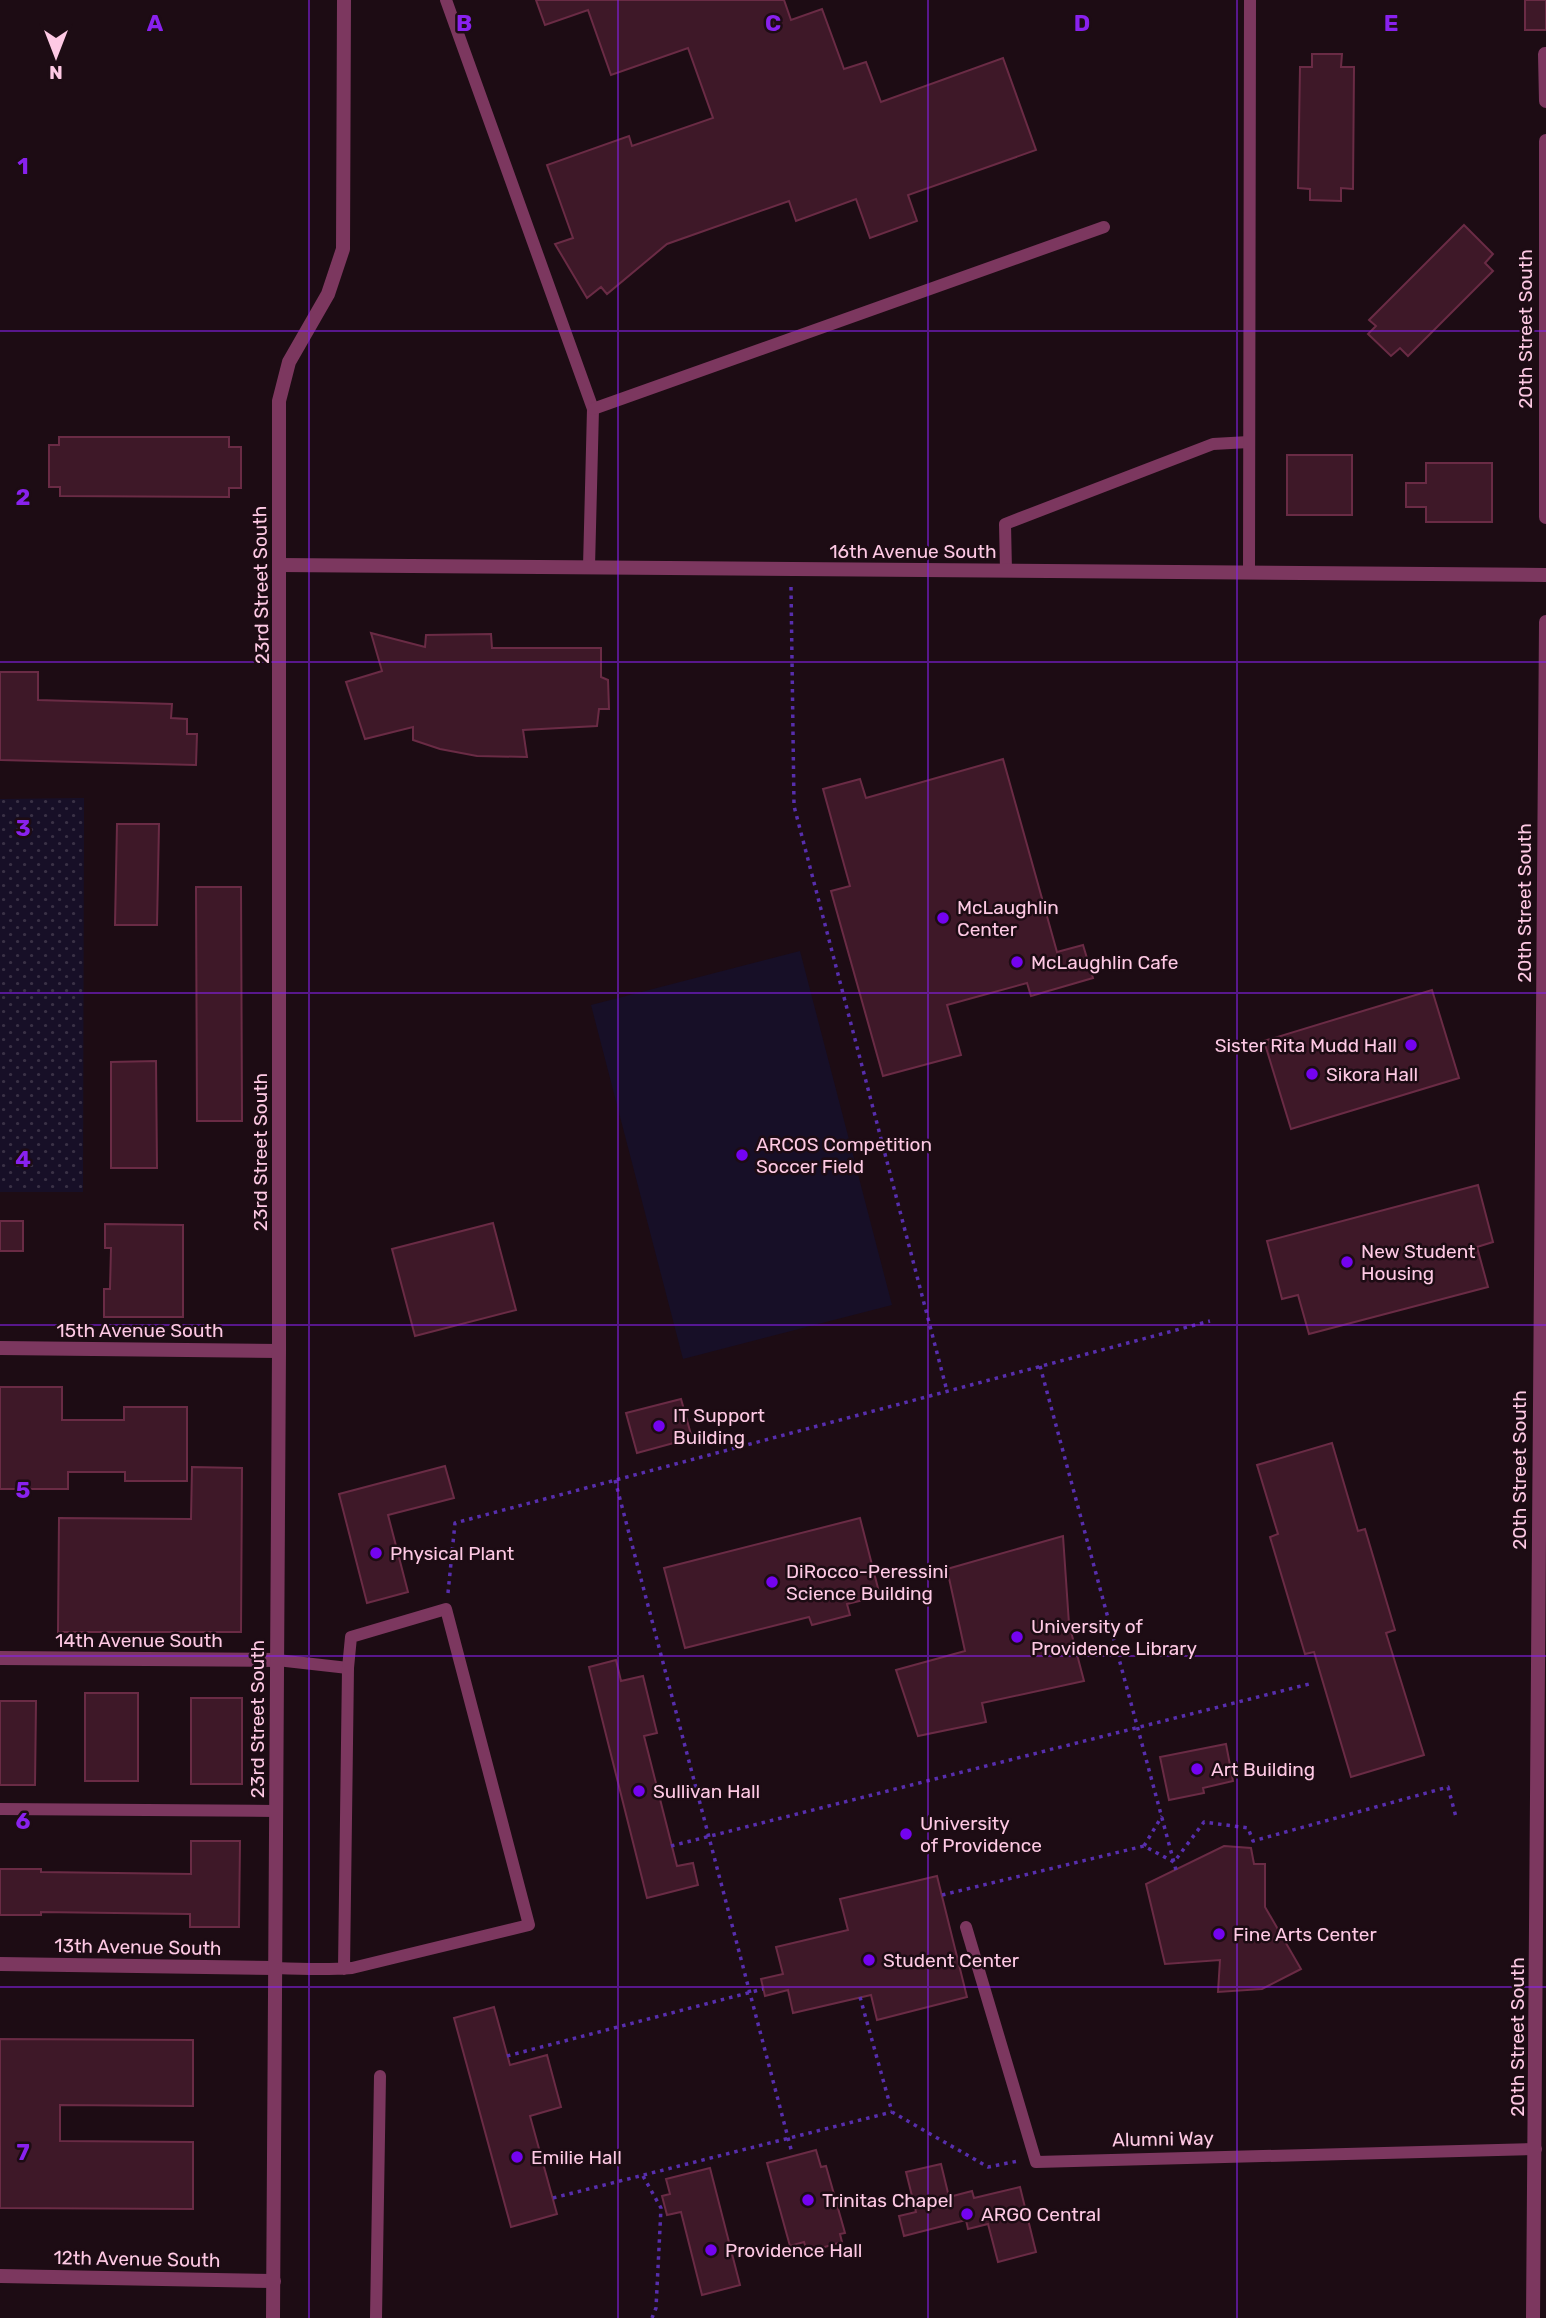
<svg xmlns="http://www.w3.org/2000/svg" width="1546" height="2318" font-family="Rubik,sans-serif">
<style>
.park{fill:url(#park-dots)}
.pitch{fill:#170f27}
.building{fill:#3e1828;stroke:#6a2b45;stroke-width:2}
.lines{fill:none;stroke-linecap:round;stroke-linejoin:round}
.path{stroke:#572ead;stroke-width:3.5;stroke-dasharray:3.5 5;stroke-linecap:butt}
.service{stroke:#7c375f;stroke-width:12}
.minor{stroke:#7c375f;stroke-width:14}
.tertiary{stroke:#7c375f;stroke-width:14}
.grid{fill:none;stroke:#8921ee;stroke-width:2;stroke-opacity:0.55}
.poi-dot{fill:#7403f0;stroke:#1d0c14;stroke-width:2.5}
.labels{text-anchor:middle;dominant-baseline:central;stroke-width:5;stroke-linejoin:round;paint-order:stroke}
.street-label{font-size:19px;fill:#fec9e4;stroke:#1d0c14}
.poi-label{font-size:19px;fill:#fec9e4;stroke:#1d0c14;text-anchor:start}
.grid-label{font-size:23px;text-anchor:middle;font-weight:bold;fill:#8921ee;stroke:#1d0c14;stroke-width:5;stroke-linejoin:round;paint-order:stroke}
</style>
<defs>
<pattern id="park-dots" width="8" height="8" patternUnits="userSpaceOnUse" patternTransform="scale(1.75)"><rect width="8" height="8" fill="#170f27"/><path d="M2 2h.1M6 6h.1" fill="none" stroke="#3a3146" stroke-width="1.8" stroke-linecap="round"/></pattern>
</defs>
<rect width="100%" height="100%" fill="#1d0c14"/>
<polygon class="park" points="84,798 83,1192 0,1192 0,799"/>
<polygon class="pitch" points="800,951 892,1305 683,1359 591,1005"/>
<g class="building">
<polygon points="536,0 784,0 791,20 822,9 844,69 866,62 881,102 1003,58 1036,150 908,195 917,221 870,238 856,199 796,221 789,201 667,244 607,294 601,287 587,298 555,244 573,238 547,165 629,136 632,146 713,118 688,48 611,75 588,10 545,25"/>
<rect x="1525" y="0" width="21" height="30"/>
<polygon points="1312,54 1342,54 1341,67 1354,67 1353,189 1341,188 1341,201 1310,200 1310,189 1298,188 1300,67 1312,67"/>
<polygon points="1464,225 1493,254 1485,263 1493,271 1408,356 1400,348 1391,356 1368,334 1376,326 1369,320"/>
<polygon points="59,437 229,437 229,447 241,447 241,488 229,488 229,497 60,496 60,487 49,487 49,445 59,445"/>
<rect x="1287" y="455" width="65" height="60"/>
<polygon points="1426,463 1492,463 1492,522 1426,522 1426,507 1406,507 1406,483 1426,483"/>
<polygon points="371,633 425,647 426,635 491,634 492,648 601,648 601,677 608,680 609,709 599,709 597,726 523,730 527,757 477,756 440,749 413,740 413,727 365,739 346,682 382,671"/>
<polygon points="0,672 38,672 38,700 172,704 171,718 187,719 187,734 197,734 196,765 0,760"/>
<polygon points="1003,759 1057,952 1083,945 1093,978 1031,996 1027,983 947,1005 961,1055 883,1076 831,891 850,886 823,789 860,779 866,798"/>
<polygon points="117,824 159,824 157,925 115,925"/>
<polygon points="196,887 241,887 242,1121 197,1121"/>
<polygon points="1432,990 1459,1078 1291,1129 1264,1041"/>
<polygon points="156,1061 157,1168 111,1168 111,1062"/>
<polygon points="1478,1185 1493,1242 1477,1247 1488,1287 1309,1334 1298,1295 1282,1299 1267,1241"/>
<rect x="0" y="1221" width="23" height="30"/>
<polygon points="493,1223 516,1310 415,1336 392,1249"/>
<polygon points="105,1224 183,1225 183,1317 104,1317 104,1289 110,1289 111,1248 105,1248"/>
<polygon points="0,1387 62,1387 62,1420 124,1420 124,1407 187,1407 187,1481 125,1481 125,1472 68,1472 68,1489 0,1489"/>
<polygon points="681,1399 692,1438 637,1453 626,1413"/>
<polygon points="1332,1443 1358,1531 1365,1529 1395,1630 1386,1633 1424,1755 1351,1777 1314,1652 1305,1654 1270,1537 1278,1534 1257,1465"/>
<polygon points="445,1466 454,1498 388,1515 408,1592 367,1603 339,1494"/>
<polygon points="192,1467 242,1468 241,1632 58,1632 59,1518 191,1519"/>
<polygon points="860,1518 880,1596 847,1604 850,1615 812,1625 809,1617 685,1648 664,1568"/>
<polygon points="1063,1536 1069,1624 1084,1681 982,1703 986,1722 918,1736 896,1670 965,1651 947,1569"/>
<polygon points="616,1660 621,1681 643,1676 657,1733 644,1736 677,1866 693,1863 698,1885 647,1898 589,1667"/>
<rect x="85" y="1693" width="53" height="88"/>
<rect x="191" y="1698" width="51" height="86"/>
<polygon points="0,1701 36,1701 35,1785 0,1785"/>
<polygon points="1226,1744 1233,1781 1203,1788 1204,1793 1169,1800 1160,1757"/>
<polygon points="191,1841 240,1841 239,1927 190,1927 190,1914 41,1912 41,1915 0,1915 0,1869 41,1869 41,1872 191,1874"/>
<polygon points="1224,1846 1251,1848 1254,1864 1265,1864 1265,1907 1301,1969 1262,1989 1218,1992 1220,1960 1165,1964 1146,1884"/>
<polygon points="937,1876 967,1997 877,2020 871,1995 793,2013 788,1990 765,1996 761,1979 783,1974 776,1947 848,1930 840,1899"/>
<polygon points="494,2007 510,2065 547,2055 561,2107 530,2116 557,2214 511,2227 454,2018"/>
<polygon points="0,2039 193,2040 193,2106 60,2105 60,2141 193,2142 193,2209 0,2208"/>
<polygon points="816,2150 821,2167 826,2166 845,2233 840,2234 842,2242 807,2252 804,2242 790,2246 767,2163"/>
<polygon points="941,2164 949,2197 972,2191 974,2198 1020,2187 1036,2252 998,2262 988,2224 968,2229 966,2220 904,2236 899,2216 916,2212 906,2172"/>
<polygon points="710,2168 740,2285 702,2295 681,2212 667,2215 662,2196 670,2194 666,2179"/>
</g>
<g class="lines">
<g class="path">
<polyline points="791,587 794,806 947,1391"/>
<polyline points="1040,1366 1176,1870"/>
<polyline points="615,1480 792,2153"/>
<polyline points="448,1593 455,1523 1210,1321"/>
<polyline points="671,1846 1313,1683"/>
<polyline points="1144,1846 1162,1816"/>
<polyline points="942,1895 1144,1846 1174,1862 1204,1822 1248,1828 1253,1841 1448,1787 1456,1817"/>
<polyline points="860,1997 892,2112 988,2167 1018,2161"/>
<polyline points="507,2056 763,1989"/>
<polyline points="643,2176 661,2208 656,2308 652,2318"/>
<polyline points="553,2198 892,2112"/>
</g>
<g class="service">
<polyline points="446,0 593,409 589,567"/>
<polyline points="593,409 1104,227"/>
<polyline points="1006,571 1005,524 1213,444 1249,442"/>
<polyline points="1249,572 1250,0"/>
<polyline points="277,1660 348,1668"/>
<polyline points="0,1809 276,1811"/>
<polyline points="966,1927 1036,2162 1536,2149"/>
<path d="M 275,1968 C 301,1969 326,1970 352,1968 L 529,1925 L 446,1609 L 351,1637 L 348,1668 L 344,1969"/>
<polyline points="376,2318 380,2076"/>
</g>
<g class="minor">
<polyline points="1545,54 1546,101"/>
<polyline points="1546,141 1546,517"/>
<polyline points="0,1348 279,1351"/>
<polyline points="0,1658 277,1660"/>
<polyline points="0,1964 275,1968"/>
<polyline points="0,2276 274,2281"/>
</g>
<g class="tertiary">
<polyline points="279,565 1546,575"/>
<polyline points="273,2318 279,1351 279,401 289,362 328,294 343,249 344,0"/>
<polyline points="1533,2318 1546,622"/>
</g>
</g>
<path class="grid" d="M 309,0 L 309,2318M 618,0 L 618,2318M 928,0 L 928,2318M 1237,0 L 1237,2318M 0,331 L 1546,331M 0,662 L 1546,662M 0,993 L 1546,993M 0,1325 L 1546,1325M 0,1656 L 1546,1656M 0,1987 L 1546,1987"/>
<g class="poi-dot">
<circle cx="943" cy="918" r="7"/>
<circle cx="1017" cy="962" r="7"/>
<circle cx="1411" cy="1045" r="7"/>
<circle cx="1312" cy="1074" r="7"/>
<circle cx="742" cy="1155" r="7"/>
<circle cx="1347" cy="1262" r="7"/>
<circle cx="659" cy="1426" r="7"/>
<circle cx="376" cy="1553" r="7"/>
<circle cx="772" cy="1582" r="7"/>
<circle cx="1017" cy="1637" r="7"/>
<circle cx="1197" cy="1769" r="7"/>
<circle cx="639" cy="1791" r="7"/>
<circle cx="906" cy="1834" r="7"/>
<circle cx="1219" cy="1934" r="7"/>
<circle cx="869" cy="1960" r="7"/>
<circle cx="517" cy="2157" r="7"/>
<circle cx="808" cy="2200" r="7"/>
<circle cx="967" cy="2214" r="7"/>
<circle cx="711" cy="2250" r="7"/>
</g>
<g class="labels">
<g class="street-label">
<text transform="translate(1525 329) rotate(-90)">20th Street South</text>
<text x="913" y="551">16th Avenue South</text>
<text transform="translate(261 585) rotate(-91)">23rd Street South</text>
<text transform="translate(1524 903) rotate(-90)">20th Street South</text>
<text transform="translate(260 1152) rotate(-90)">23rd Street South</text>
<text x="140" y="1330">15th Avenue South</text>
<text transform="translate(1519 1470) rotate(-90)">20th Street South</text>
<text x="139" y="1640">14th Avenue South</text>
<text transform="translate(257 1719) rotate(-90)">23rd Street South</text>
<text transform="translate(138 1947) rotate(1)">13th Avenue South</text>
<text transform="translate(1517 2037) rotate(-90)">20th Street South</text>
<text transform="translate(1163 2139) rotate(-1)">Alumni Way</text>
<text transform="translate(137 2259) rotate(1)">12th Avenue South</text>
</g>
<g class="poi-label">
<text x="957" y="907">McLaughlin<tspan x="957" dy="22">Center</tspan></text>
<text x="1031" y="962">McLaughlin Cafe</text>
<text x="1397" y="1045" text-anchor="end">Sister Rita Mudd Hall</text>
<text x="1326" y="1074">Sikora Hall</text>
<text x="756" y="1144">ARCOS Competition<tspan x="756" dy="22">Soccer Field</tspan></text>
<text x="1361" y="1251">New Student<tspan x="1361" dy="22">Housing</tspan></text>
<text x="673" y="1415">IT Support<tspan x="673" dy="22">Building</tspan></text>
<text x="390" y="1553">Physical Plant</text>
<text x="786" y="1571">DiRocco-Peressini<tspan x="786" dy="22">Science Building</tspan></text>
<text x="1031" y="1626">University of<tspan x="1031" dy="22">Providence Library</tspan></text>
<text x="1211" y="1769">Art Building</text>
<text x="653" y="1791">Sullivan Hall</text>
<text x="920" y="1823">University<tspan x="920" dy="22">of Providence</tspan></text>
<text x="1233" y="1934">Fine Arts Center</text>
<text x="883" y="1960">Student Center</text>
<text x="531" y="2157">Emilie Hall</text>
<text x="822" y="2200">Trinitas Chapel</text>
<text x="981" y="2214">ARGO Central</text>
<text x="725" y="2250">Providence Hall</text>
</g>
</g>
<g class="grid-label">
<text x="155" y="31">A</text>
<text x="464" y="31">B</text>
<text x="773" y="31">C</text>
<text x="1082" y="31">D</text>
<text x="1391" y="31">E</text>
<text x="23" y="174">1</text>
<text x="23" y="505">2</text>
<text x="23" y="836">3</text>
<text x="23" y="1167">4</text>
<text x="23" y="1498">5</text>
<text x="23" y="1829">6</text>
<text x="23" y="2160">7</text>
</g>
<g transform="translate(56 56) rotate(180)" stroke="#1d0c14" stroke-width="5" paint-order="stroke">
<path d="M0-5L12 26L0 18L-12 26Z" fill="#fec9e4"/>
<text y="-10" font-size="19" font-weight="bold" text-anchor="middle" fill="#fec9e4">N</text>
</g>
</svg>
